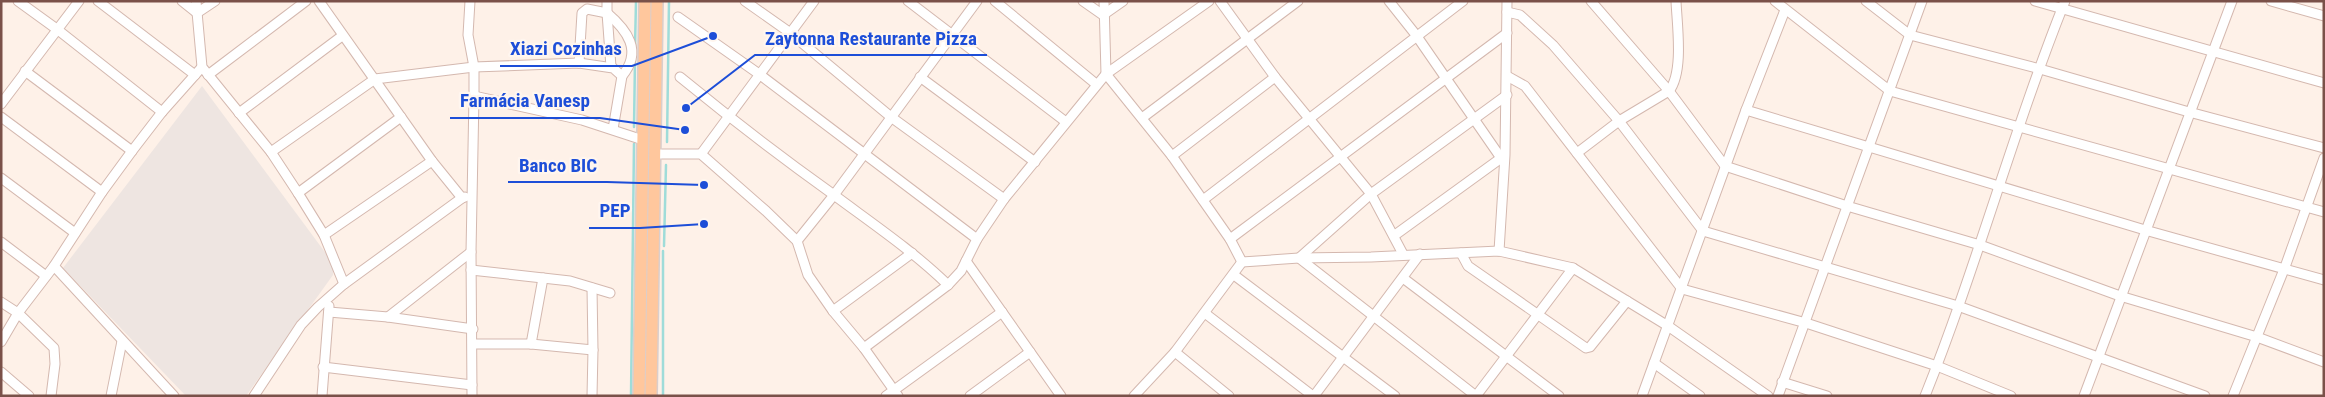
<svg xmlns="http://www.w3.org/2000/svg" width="2325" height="397" font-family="'Roboto Condensed',sans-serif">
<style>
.industrial{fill:#eee5e1}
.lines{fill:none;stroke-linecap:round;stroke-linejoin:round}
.stream{stroke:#9fdcd9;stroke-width:2.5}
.minor-casing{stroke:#d4b8af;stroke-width:11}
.major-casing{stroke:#dacecc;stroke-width:14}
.minor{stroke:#fff;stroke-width:9}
.major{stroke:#ffc79d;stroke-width:11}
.leader{fill:none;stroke:#1d4ed8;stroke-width:2}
.callout-dot{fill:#1d4ed8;stroke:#fff6ef;stroke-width:2}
.callout-label{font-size:19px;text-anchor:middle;font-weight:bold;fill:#1d4ed8;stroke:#fff6ef;stroke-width:4.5;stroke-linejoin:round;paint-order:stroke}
</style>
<rect width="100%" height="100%" fill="#fef1e8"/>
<polygon class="industrial" points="202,86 333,263 333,275 246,396 186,396 63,268"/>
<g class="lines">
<g class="stream">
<polyline points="635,47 636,1"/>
<polyline points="634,127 635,60"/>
<polyline points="667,142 669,1"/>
<polyline points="664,246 666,165"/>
<polyline points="631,396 634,144"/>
<polyline points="663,396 663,251"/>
</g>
<g class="minor-casing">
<g id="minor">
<polyline points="18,1 58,30 162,112"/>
<polyline points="98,1 195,75"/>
<polyline points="182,1 197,13 215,1"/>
<polyline points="196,1 202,67 271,152 298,193 324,235 344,284"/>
<polyline points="319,1 432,161 462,198 465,197"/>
<polyline points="470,1 468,35 474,67 474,96 471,252 472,396"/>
<polyline points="745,1 789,32 891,117 1004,199"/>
<polyline points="908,1 1066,122"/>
<polyline points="995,1 1096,84"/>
<polyline points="1083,1 1103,15 1123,1"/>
<polyline points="1104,1 1106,74 1172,156 1230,239 1242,262"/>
<polyline points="1220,1 1275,77 1371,194 1403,254"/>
<polyline points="1389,1 1416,35 1501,158"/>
<polyline points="1591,1 1669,91 1725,166 1847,206 1980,245 2120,296 2257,337 2324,362"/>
<polyline points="1775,1 1890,91 2324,212"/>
<polyline points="1866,1 1910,35 2040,69 2189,112 2324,148"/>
<polyline points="2035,1 2324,83"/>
<polyline points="2271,1 2324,16"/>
<polyline points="1507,12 1520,15 1553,45 1619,121 1703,231 1958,306 2205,396"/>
<path d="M 607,13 C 627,30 643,51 622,76"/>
<polyline points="607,13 611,67"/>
<polyline points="678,17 759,74 977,239"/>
<polyline points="579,63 582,13 587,9 607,13 607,1"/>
<polyline points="25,71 132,151"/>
<polyline points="208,75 306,1"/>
<polyline points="1507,76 1525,86 1682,289 1806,323 1937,366 2011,396"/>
<path d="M 680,77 C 730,118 781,157 834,195 C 873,224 913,251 948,285"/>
<polyline points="920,77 1035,162"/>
<polyline points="474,96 582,120 643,140"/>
<polyline points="1,104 79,1"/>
<polyline points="1746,110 2145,230 2324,280"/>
<polyline points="239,113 342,36"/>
<polyline points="1,117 102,192"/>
<polyline points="1142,118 1298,1"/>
<polyline points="271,152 375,79 474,67 579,63 613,68 622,76 613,129"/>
<path d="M 1577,153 L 1619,121 L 1669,91 C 1684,72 1677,25 1676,1"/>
<polyline points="655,154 701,154 766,211 797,241 808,275 833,311 864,348 898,396"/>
<polyline points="701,154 814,1"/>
<polyline points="1172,156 1275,77"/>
<polyline points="1,178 75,233"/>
<polyline points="298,193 401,117"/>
<polyline points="1203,200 1463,1"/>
<polyline points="324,235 432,161"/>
<polyline points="1395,235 1504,156"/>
<polyline points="1230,239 1507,33"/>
<polyline points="797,241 834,195 977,1"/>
<polyline points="1,242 46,276"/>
<polyline points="1499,251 1505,155 1507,1"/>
<polyline points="1461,253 1468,266 1586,348 1590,347 1627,301"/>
<polyline points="966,261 1061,396"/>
<polyline points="1242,262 1299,258 1371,257 1499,251 1573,268 1668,326 1768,396"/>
<polyline points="54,266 174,396"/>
<polyline points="471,270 570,281 610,293"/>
<polyline points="1234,275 1395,396"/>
<polyline points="1403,278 1559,396"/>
<polyline points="1,302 18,313 54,348 55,364 51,396"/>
<polyline points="833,311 912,253"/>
<polyline points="329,312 388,317 473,329"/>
<polyline points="1206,314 1313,396"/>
<polyline points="388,317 471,252"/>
<polyline points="1,342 18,313 54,266 102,192 132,151 162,112 202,67"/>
<polyline points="473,344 531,344 593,350 592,288"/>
<polyline points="531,344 543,278"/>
<polyline points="864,348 948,285 961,271 977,239 1004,199 1106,74 1209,1"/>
<polyline points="1175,352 1229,396"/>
<polyline points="1654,363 1700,396"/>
<polyline points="323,367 472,385"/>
<polyline points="1,372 29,396"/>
<polyline points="1782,382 1827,396"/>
<polyline points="111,396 122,341"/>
<polyline points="254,396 301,325 318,307 344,284 462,198"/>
<polyline points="322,396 329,306"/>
<polyline points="592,396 593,350"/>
<polyline points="886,396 1002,312"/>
<polyline points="970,396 1030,352"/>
<polyline points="1134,396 1175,352 1242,262"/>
<polyline points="1314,396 1420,254"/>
<polyline points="1476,396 1299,258 1371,194 1507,95"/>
<polyline points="1476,396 1573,268"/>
<polyline points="1642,396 1746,110 1785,10"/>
<polyline points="1778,396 1922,1"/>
<path d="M 1925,396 C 1977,266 2013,131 2065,1"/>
<polyline points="2084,396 2232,1"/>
<polyline points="2233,396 2285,267 2324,158"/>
</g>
</g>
<g class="major-casing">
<g id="major">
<polyline points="639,396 645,1"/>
<polyline points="651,396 657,1"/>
</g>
</g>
<use href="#minor" class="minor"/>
<use href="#major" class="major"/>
</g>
<path class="leader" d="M686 108L755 55H987M713 36L632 66H500M685 130L600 118H450M704 185L607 182H508M704 224L640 228H589"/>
<g class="callout-dot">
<circle cx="686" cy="108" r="5"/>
<circle cx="713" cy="36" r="5"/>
<circle cx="685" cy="130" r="5"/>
<circle cx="704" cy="185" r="5"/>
<circle cx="704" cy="224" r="5"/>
</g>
<g class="callout-label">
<text x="871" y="45">Zaytonna Restaurante Pizza</text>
<text x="566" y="55">Xiazi Cozinhas</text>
<text x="525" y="107">Farmácia Vanesp</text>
<text x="558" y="172">Banco BIC</text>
<text x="615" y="217">PEP</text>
</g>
<rect width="2325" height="397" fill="none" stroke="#7a5149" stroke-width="5"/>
</svg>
